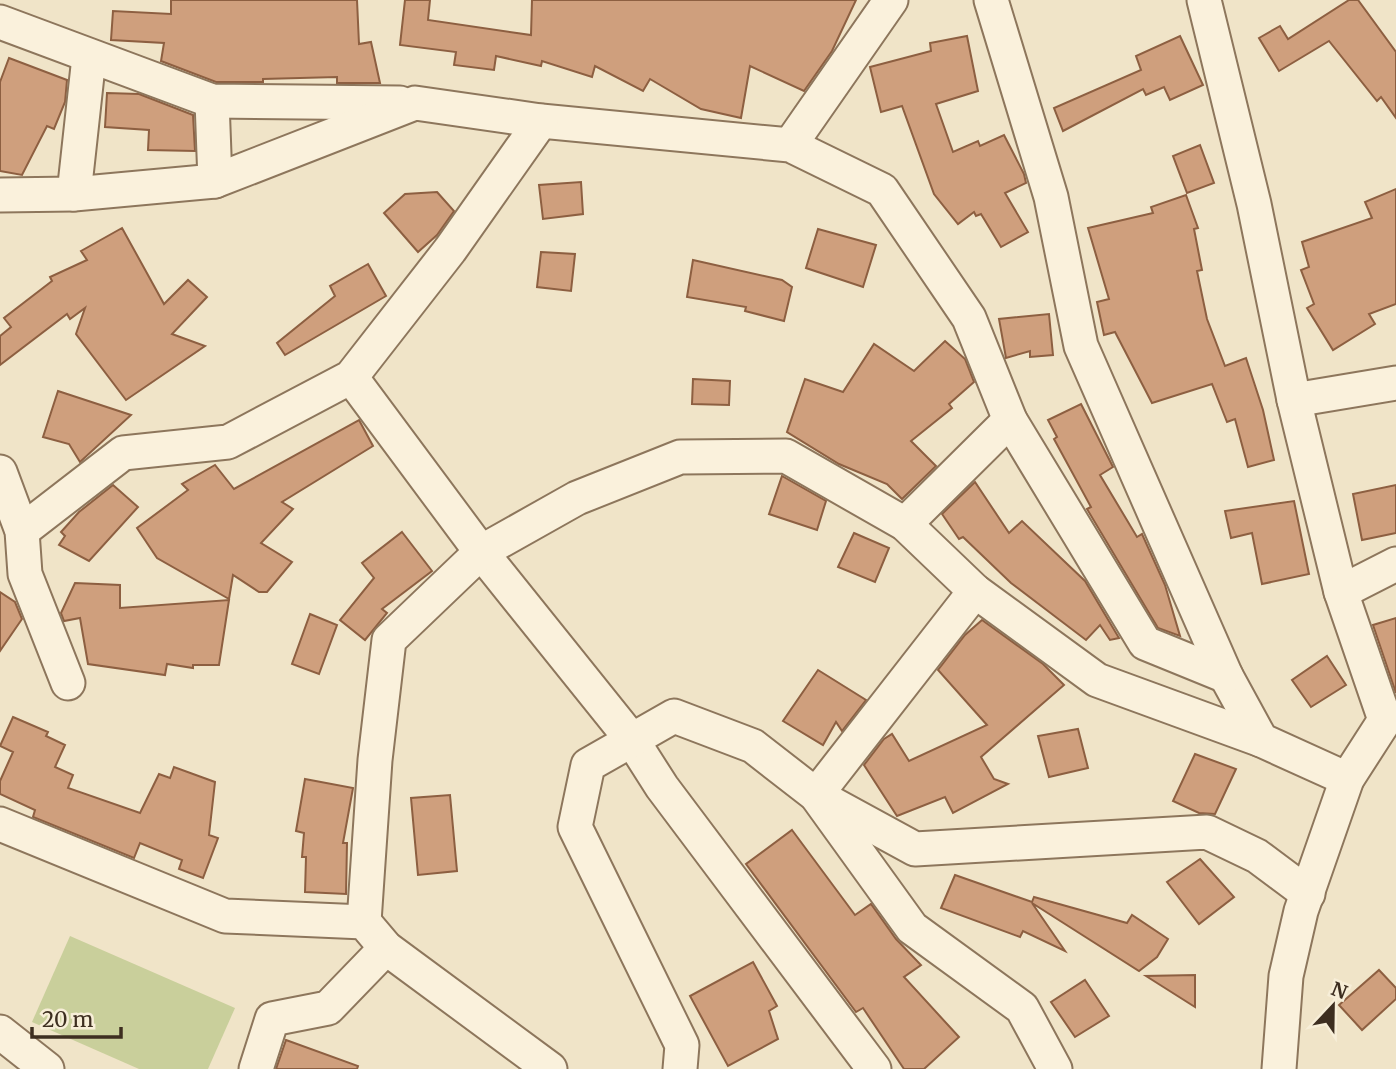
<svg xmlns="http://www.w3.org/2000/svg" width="1396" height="1069" font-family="Merriweather,serif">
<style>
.green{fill:#c9cf9b}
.building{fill:#cf9f7d;stroke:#8d5f41;stroke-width:2}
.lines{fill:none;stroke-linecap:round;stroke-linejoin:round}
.street-casing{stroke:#8d765c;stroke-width:37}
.street{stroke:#faf1dc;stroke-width:33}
</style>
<rect width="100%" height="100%" fill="#f0e4c8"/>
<polygon class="green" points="70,936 235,1008 208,1069 139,1069 32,1022"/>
<g class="building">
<polygon points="171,0 357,0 359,44 371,42 380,83 337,83 337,77 263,79 263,82 216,82 161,61 164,43 111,40 113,11 171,14"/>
<polygon points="405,0 430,0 428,20 531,35 532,0 856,0 832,51 804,91 750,66 741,118 701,109 650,79 643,91 595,66 592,77 542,61 541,66 496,56 494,70 454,65 456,52 400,45"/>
<polygon points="1349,0 1358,0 1396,52 1396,118 1381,97 1377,101 1329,41 1279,71 1259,38 1280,26 1288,39"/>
<polygon points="967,36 978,91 936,104 953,152 978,141 980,146 1004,135 1024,174 1026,183 1005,193 1028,232 1001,247 981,214 976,216 974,212 958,224 934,194 902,106 881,112 870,67 931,51 930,43"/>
<polygon points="1180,36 1203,85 1170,100 1164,87 1146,95 1143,89 1063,131 1054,108 1141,70 1136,56"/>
<polygon points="9,58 67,80 65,102 54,129 47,126 22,175 0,171 0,82"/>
<polygon points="107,93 139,94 193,115 195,151 148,150 149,130 105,127"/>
<polygon points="1200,145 1214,183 1187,193 1173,156"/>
<polygon points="581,182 583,214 543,219 539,185"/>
<polygon points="1396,189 1396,304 1369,314 1375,324 1333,350 1307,308 1314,304 1301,270 1309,267 1302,242 1372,218 1365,202"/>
<polygon points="437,192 454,211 437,235 418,252 384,213 405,194"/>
<polygon points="1186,195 1198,228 1194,229 1202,270 1197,271 1207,319 1225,366 1246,358 1263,410 1274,460 1248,467 1235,419 1227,422 1212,384 1152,403 1115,332 1104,335 1097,302 1109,299 1088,228 1153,213 1151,207"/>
<polygon points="122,228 164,304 188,280 207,297 172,334 205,346 126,400 76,334 85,308 70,319 67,314 0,365 0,336 11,327 4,318 52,281 50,277 87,260 81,251"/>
<polygon points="818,229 876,245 863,287 806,268"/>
<polygon points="541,252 575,254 571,291 537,287"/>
<polygon points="693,260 782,280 792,287 784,321 745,311 746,307 687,297"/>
<polygon points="368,264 386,296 285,355 277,343 335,296 330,286"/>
<polygon points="1049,314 1053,355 1030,357 1030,351 1006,358 999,319"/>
<polygon points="945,341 965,359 974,382 949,404 952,408 911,441 936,466 902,499 887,484 839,464 787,432 805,379 843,392 874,344 914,371"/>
<polygon points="693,379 730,381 729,405 692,404"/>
<polygon points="58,391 131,415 80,462 69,444 43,437"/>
<polygon points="1081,404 1113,467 1100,475 1137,537 1142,534 1165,585 1180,636 1158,628 1087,509 1091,507 1054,439 1057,437 1048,420"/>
<polygon points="359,420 373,446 282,502 293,509 261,543 292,562 267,592 259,592 233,575 229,599 157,558 137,528 188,490 182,484 215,465 234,489"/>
<polygon points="782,476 826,501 817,530 769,514"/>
<polygon points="975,482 1009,533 1022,521 1085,581 1119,638 1110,640 1100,625 1086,640 1011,583 963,537 959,539 942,514"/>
<polygon points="113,485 138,507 89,561 59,545 65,536 61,532 79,512"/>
<polygon points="1396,485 1396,533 1362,540 1353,494"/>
<polygon points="1294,501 1309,574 1262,584 1252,533 1231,538 1225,511"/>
<polygon points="402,532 432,571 382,609 387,613 365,640 340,620 374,578 362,563"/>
<polygon points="854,533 889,548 875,582 838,567"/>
<polygon points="75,583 120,585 120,608 229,600 219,665 193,665 193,668 167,664 165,675 88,664 80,618 64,621 61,613"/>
<polygon points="0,592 15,602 22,619 0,651"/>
<polygon points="310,614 337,625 319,674 292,664"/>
<polygon points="1396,618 1396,693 1373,625"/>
<polygon points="982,620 1043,664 1064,685 981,757 994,779 1008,784 953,813 945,797 897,816 864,765 884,739 892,734 909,761 987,725 938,670 965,635"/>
<polygon points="1327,656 1346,685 1311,707 1292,680"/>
<polygon points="818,670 866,700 842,731 836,722 823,745 783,721"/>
<polygon points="13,717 48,732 46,736 65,745 55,767 73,775 68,788 140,813 159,774 170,778 174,767 215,782 209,835 218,838 203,878 179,869 182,860 140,843 134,858 33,817 35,810 0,794 0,781 13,752 0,746"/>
<polygon points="1078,729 1088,768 1049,777 1038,736"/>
<polygon points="1195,754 1236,769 1215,814 1199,813 1173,801"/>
<polygon points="305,779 353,788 343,843 347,843 346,894 305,892 306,857 302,857 304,833 296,831"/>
<polygon points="450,795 457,871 418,875 411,798"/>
<polygon points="792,830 855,915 871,904 896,939 921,965 904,977 959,1037 924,1069 904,1069 863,1008 856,1012 746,864"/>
<polygon points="1200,859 1234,897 1199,924 1167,882"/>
<polygon points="955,875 1032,902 1034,897 1127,923 1132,915 1168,939 1157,957 1139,971 1032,903 1065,951 1023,931 1020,937 941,908"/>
<polygon points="753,962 777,1006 769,1011 778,1039 728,1066 690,996"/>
<polygon points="1379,970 1396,988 1396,999 1362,1030 1339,1005"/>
<polygon points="1195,975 1195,1007 1146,976"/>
<polygon points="1085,980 1109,1016 1075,1037 1051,1002"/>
<polygon points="286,1040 358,1066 357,1069 276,1069"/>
</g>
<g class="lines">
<g class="street-casing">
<g id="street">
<polyline points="991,0 1051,197 1081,346 1226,676 1261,740 1347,779"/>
<polyline points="1204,0 1254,204 1294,400 1341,592 1385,720 1347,779 1301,911 1286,976 1279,1069"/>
<polyline points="0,22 212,101 400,103"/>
<polyline points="212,101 215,181"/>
<polyline points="790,145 891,0"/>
<polyline points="74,194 89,57"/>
<polyline points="0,195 74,194 215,181 415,103 541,121 790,145 882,190 969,318 1010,420 1145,643 1226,676"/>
<polyline points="351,377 481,552 632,740 662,787 874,1069"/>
<polyline points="1294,400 1396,383"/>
<polyline points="0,472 22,531 25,574 68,683"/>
<polyline points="905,524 1010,420"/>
<polyline points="22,531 123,453 228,442 351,377 450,250 541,121"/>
<polyline points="975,591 816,795 915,849 1207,832 1257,856 1308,894"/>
<polyline points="1341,592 1396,564"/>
<polyline points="0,824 225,916 364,922 386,948 550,1069"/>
<polyline points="364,922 375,760 389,640 481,552 577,498 680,457 786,456 905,524 975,591 1097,680 1261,740"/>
<polyline points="0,1032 47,1069"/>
<polyline points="256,1069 272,1019 328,1008 386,948"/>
<polyline points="680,1069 682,1045 575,827 588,765 674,716 753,746 816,795 912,928 1022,1008 1055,1069"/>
</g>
</g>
<use href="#street" class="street"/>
</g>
<g transform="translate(1333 1006) rotate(22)" stroke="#f7eed8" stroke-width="5" paint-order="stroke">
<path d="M0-5L12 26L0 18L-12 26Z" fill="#3d2e20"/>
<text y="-10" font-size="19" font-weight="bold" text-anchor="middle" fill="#3d2e20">N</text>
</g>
<path d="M32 1027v10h89v-10" fill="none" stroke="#3d2e20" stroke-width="3.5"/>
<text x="42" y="1027" font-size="21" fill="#3d2e20" stroke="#f7eed8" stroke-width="5" paint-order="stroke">20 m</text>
</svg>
